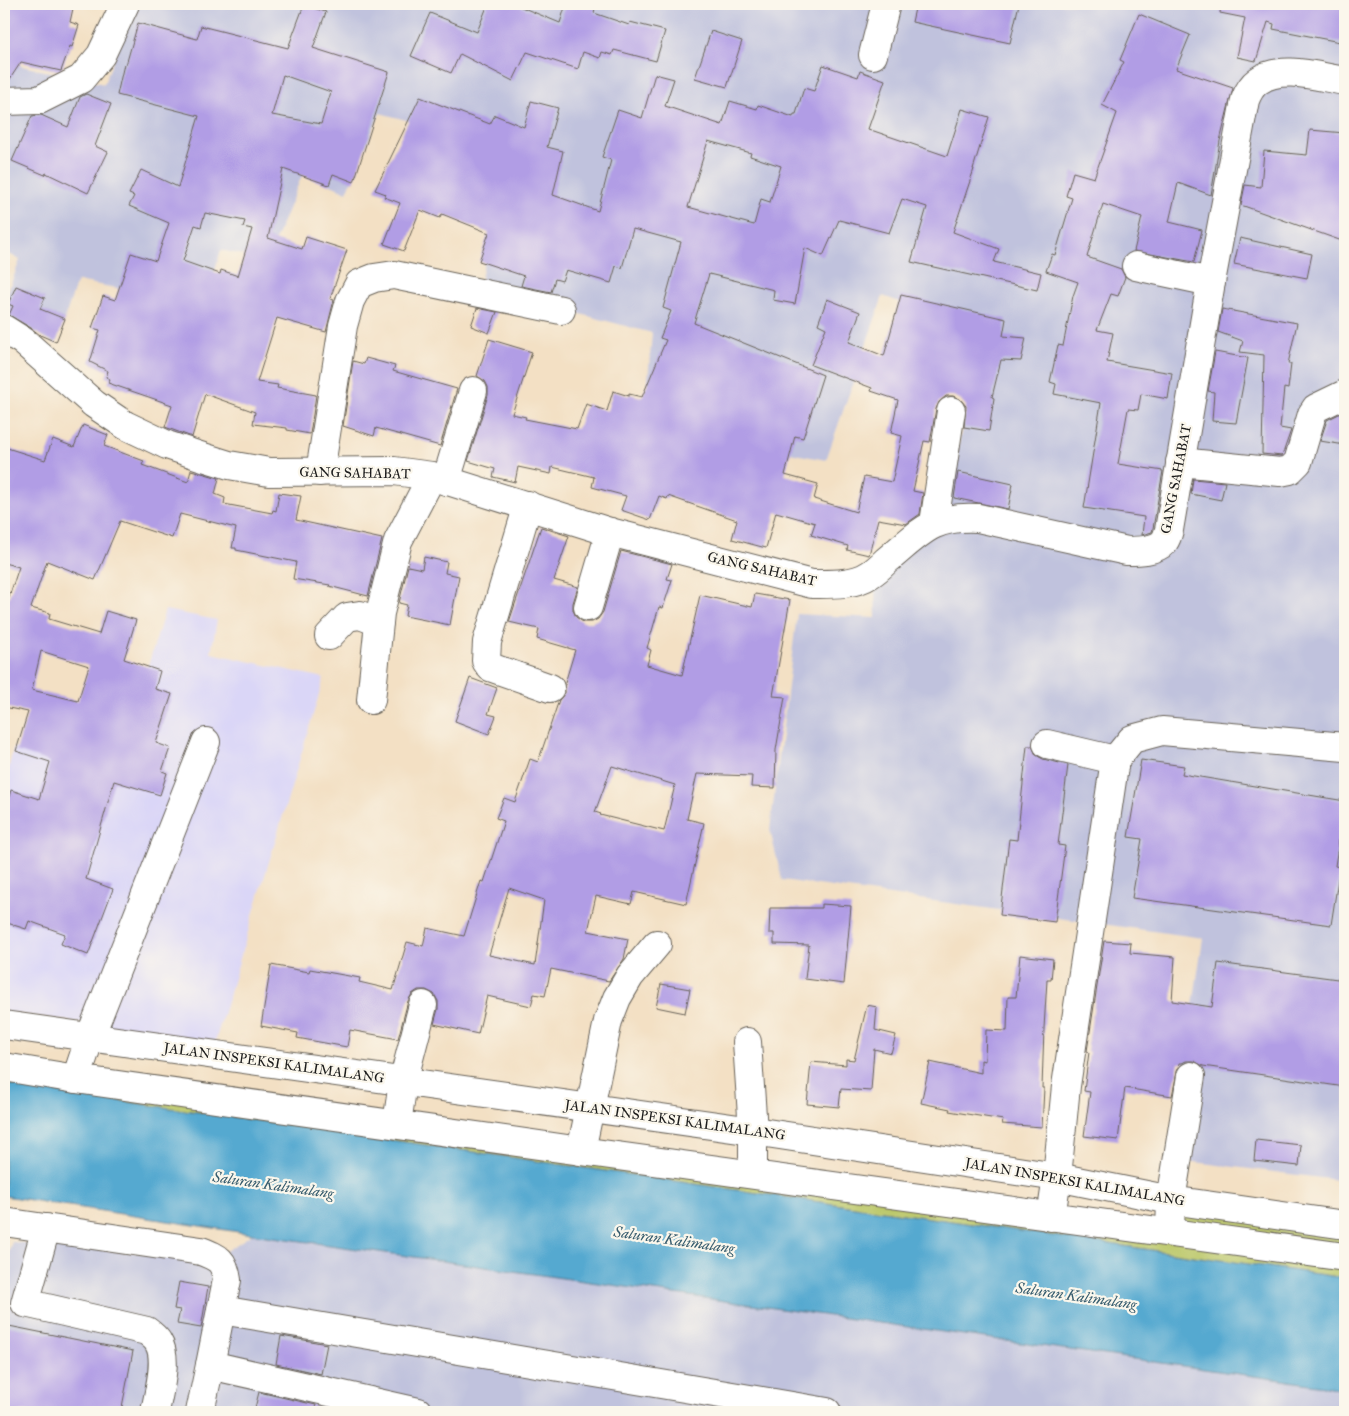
<svg xmlns="http://www.w3.org/2000/svg" width="1349" height="1416" font-family="'IM FELL Great Primer',serif">
<style>
.built{fill:#dad6f7}
.industrial{fill:#c0c2dd}
.green{fill:#bcc86a;stroke:#6c7243}
.water{fill:#54a9d0;stroke:#386276}
.building{fill:#b19de5;fill-rule:evenodd}
.lines{fill:none;stroke-linecap:round;stroke-linejoin:round}
.minor-casing{stroke:#676157;stroke-width:30}
.major-casing{stroke:#676157;stroke-width:30}
.minor{stroke:#fff;stroke-width:28}
.major{stroke:#fff;stroke-width:28}
.labels{text-anchor:middle;dominant-baseline:central;stroke-width:4.5;stroke-linejoin:round;paint-order:stroke}
.street-label{font-size:14px;fill:#1c1c1c;stroke:#fbf7ec}
.water-label{font-size:15px;font-style:italic;fill:#355b6d;stroke:#fbf7ec}
</style>
<rect width="100%" height="100%" fill="#fbf7ec"/>
<filter id="ink" filterUnits="userSpaceOnUse"><feTurbulence type="fractalNoise" baseFrequency=".02" numOctaves="2"/><feDisplacementMap in="SourceGraphic" scale="10" xChannelSelector="R" yChannelSelector="G"/><feConvolveMatrix kernelMatrix="1 2 1 2 8 2 1 2 1" color-interpolation-filters="sRGB"/></filter>
<filter id="wash" filterUnits="userSpaceOnUse"><feTurbulence type="fractalNoise" baseFrequency=".0096" numOctaves="4" result="noise"/><feDisplacementMap in="SourceGraphic" scale="20" xChannelSelector="R" yChannelSelector="G"/><feGaussianBlur stdDeviation="1.12" result="paint"/><feColorMatrix in="noise" values="0 0 0 0 0 0 0 0 0 0 0 0 0 0 0 0 0 1.4 0 .05"/><feComposite in="paint" operator="in"/></filter>
<g filter="url(#wash)">
<rect width="100%" height="100%" fill="#f3e0c4"/>
<polygon class="built" points="165,610 217,620 211,653 324,678 215,1042 4,1012 4,785 14,747 115,776"/>
<g class="industrial">
<polygon points="135,4 1345,4 1345,1181 1170,1159 1203,938 782,880 770,830 797,614 876,618 874,564 948,499 981,331 883,296 826,460 644,425 652,333 479,287 510,148 380,113 347,192 303,173 267,260 221,250 205,304 77,281 56,344 4,315 4,302 20,260 4,251 4,225 10,205 4,203 4,58 22,66 104,84"/>
<polygon points="252,1234 1345,1389 1345,1412 4,1412 4,1268 12,1242 215,1259"/>
</g>
<polygon class="green" points="4,1067 1170,1232 1172,1200 1345,1225 1345,1278 4,1084"/>
<polygon class="water" points="4,1084 1345,1278 1345,1389 252,1234 4,1196"/>
<g id="blocks">
<g class="building">
<polygon points="4,4 74,4 70,22 79,25 72,47 70,46 61,71 21,62 6,85 4,85"/>
<polygon points="488,4 514,4 560,23 566,4 596,4 594,13 629,25 630,22 665,31 656,61 614,50 612,55 602,52 600,58 583,52 578,69 527,52 513,81 460,54 451,73 411,56 430,13 477,32"/>
<polygon points="916,4 1019,4 1010,43 912,22"/>
<polygon points="1221,4 1335,4 1345,6 1345,43 1273,29 1274,24 1268,22 1256,61 1237,57 1245,18 1220,13"/>
<path d="M 304,5 L 326,12 L 313,48 L 389,72 L 354,182 L 333,174 L 329,185 L 283,169 L 268,238 L 302,249 L 306,237 L 347,250 L 330,299 L 334,300 L 326,332 L 277,318 L 257,382 L 278,385 L 277,388 L 316,395 L 310,434 L 287,430 L 287,428 L 253,424 L 255,412 L 205,394 L 192,437 L 165,427 L 172,405 L 108,383 L 110,379 L 106,377 L 108,371 L 90,362 L 100,330 L 92,328 L 103,296 L 115,300 L 131,253 L 156,261 L 169,223 L 129,206 L 134,196 L 129,194 L 141,170 L 178,187 L 199,116 L 117,95 L 124,64 L 126,65 L 138,23 L 197,39 L 201,26 L 288,48 ZM 283,75 L 331,92 L 321,124 L 272,115 ZM 205,213 L 245,221 L 243,227 L 252,229 L 238,276 L 221,270 L 220,274 L 183,261 L 195,225 L 201,227 Z"/>
<polygon points="1139,14 1190,35 1176,69 1233,88 1220,141 1211,195 1178,183 1169,222 1202,230 1194,262 1134,251 1142,217 1103,204 1087,257 1121,269 1125,277 1118,296 1111,294 1097,330 1113,333 1107,362 1172,373 1168,399 1141,394 1138,410 1128,409 1118,464 1163,471 1153,528 1152,532 1142,535 1144,517 1084,508 1101,403 1054,394 1056,384 1050,382 1058,345 1063,346 1073,296 1078,282 1046,271 1052,254 1055,255 1072,198 1066,196 1073,172 1094,178 1117,113 1102,105 1124,62 1120,60"/>
<polygon points="711,31 742,41 727,87 695,78"/>
<path d="M 823,65 L 858,77 L 860,71 L 885,80 L 868,129 L 947,156 L 962,109 L 989,117 L 973,169 L 974,169 L 953,232 L 999,249 L 994,262 L 1041,273 L 1037,290 L 911,262 L 927,207 L 902,199 L 889,233 L 839,220 L 823,256 L 805,248 L 795,304 L 773,300 L 774,290 L 709,274 L 694,323 L 823,375 L 803,438 L 795,436 L 785,475 L 818,484 L 814,499 L 856,512 L 864,477 L 892,482 L 902,436 L 891,433 L 898,400 L 871,391 L 872,388 L 811,365 L 826,328 L 818,324 L 827,299 L 860,312 L 849,342 L 884,356 L 901,295 L 1006,319 L 1003,336 L 1026,338 L 1021,361 L 1001,360 L 992,397 L 994,398 L 989,431 L 964,427 L 966,406 L 960,399 L 953,396 L 946,396 L 939,402 L 936,409 L 930,442 L 924,441 L 913,491 L 923,493 L 920,514 L 906,524 L 878,519 L 869,555 L 847,550 L 848,546 L 811,535 L 815,523 L 776,512 L 766,548 L 732,539 L 737,520 L 668,496 L 667,499 L 659,496 L 650,520 L 621,510 L 626,496 L 592,487 L 594,477 L 552,467 L 551,474 L 518,467 L 515,482 L 493,477 L 495,469 L 468,461 L 488,395 L 488,387 L 485,381 L 477,376 L 489,339 L 532,352 L 512,414 L 526,417 L 525,419 L 577,429 L 586,404 L 607,411 L 613,391 L 629,396 L 629,394 L 642,397 L 666,340 L 660,338 L 671,311 L 663,308 L 681,242 L 633,229 L 622,268 L 616,266 L 611,283 L 566,270 L 562,281 L 555,279 L 551,292 L 521,286 L 524,276 L 479,261 L 489,233 L 442,214 L 440,218 L 420,210 L 404,251 L 384,244 L 400,203 L 384,197 L 386,194 L 375,190 L 420,97 L 490,124 L 495,115 L 524,127 L 531,101 L 558,108 L 547,147 L 563,151 L 553,195 L 598,211 L 611,160 L 602,157 L 618,110 L 642,118 L 655,74 L 674,79 L 665,106 L 722,125 L 730,101 L 757,109 L 758,105 L 793,117 L 794,114 L 796,114 L 804,88 L 814,91 ZM 708,141 L 751,153 L 750,156 L 781,166 L 770,202 L 761,199 L 754,225 L 688,207 Z"/>
<polygon points="86,94 111,104 95,146 108,152 88,193 46,173 45,175 12,161 32,116 41,115 68,127 80,97"/>
<polygon points="1310,130 1345,133 1345,242 1241,205 1245,185 1261,187 1264,151 1307,155"/>
<polygon points="1240,238 1312,254 1307,278 1234,264"/>
<polygon points="16,286 45,298 40,309 65,319 56,342 40,335 31,328 9,315 13,306 8,304"/>
<polygon points="477,308 497,312 489,333 471,326"/>
<polygon points="1222,309 1297,323 1288,364 1291,364 1288,389 1284,388 1280,428 1291,430 1282,456 1262,454 1264,355 1240,352 1243,341 1218,332"/>
<polygon points="1215,352 1248,358 1236,423 1212,421 1214,392 1208,391"/>
<polygon points="366,358 395,366 393,371 457,389 440,446 376,428 374,436 343,426 353,361 364,364"/>
<polygon points="1345,411 1345,445 1320,441 1327,420"/>
<path d="M 83,425 L 108,435 L 104,446 L 144,461 L 142,465 L 188,482 L 191,470 L 219,478 L 215,494 L 225,498 L 224,504 L 272,513 L 273,510 L 276,511 L 279,493 L 301,496 L 296,520 L 382,539 L 368,596 L 329,586 L 330,585 L 293,579 L 296,562 L 236,550 L 236,548 L 232,548 L 236,528 L 180,514 L 172,538 L 120,521 L 95,580 L 47,561 L 31,608 L 50,613 L 49,619 L 99,634 L 106,611 L 136,620 L 124,659 L 160,671 L 155,689 L 172,694 L 156,743 L 170,748 L 162,771 L 167,773 L 160,795 L 114,781 L 86,879 L 113,889 L 88,955 L 61,944 L 65,934 L 29,921 L 26,929 L 4,922 L 4,813 L 11,790 L 39,799 L 50,762 L 16,751 L 28,712 L 4,707 L 4,612 L 19,567 L 4,563 L 4,447 L 45,460 L 53,439 L 74,447 ZM 41,651 L 89,666 L 78,701 L 32,690 Z"/>
<polygon points="958,472 1013,484 1008,509 954,498"/>
<polygon points="1193,479 1225,482 1221,500 1191,494"/>
<path d="M 541,527 L 569,536 L 554,580 L 578,587 L 573,603 L 573,610 L 576,617 L 583,622 L 592,622 L 598,619 L 603,612 L 621,551 L 672,564 L 667,579 L 672,580 L 663,608 L 659,607 L 647,648 L 651,650 L 647,665 L 682,675 L 700,595 L 752,607 L 755,594 L 790,600 L 773,696 L 785,697 L 776,750 L 775,788 L 751,787 L 752,776 L 697,774 L 687,819 L 704,823 L 686,904 L 634,892 L 631,904 L 596,896 L 588,931 L 628,939 L 624,959 L 609,981 L 551,969 L 545,996 L 534,994 L 531,1006 L 487,996 L 478,1034 L 434,1024 L 438,1009 L 438,1001 L 434,994 L 426,990 L 418,990 L 412,994 L 408,1001 L 398,1039 L 350,1030 L 347,1047 L 297,1038 L 298,1033 L 261,1026 L 271,965 L 309,972 L 310,969 L 360,978 L 359,982 L 393,990 L 407,942 L 423,946 L 427,928 L 464,936 L 481,881 L 484,882 L 504,821 L 496,818 L 504,798 L 515,802 L 530,759 L 538,762 L 559,700 L 565,693 L 565,683 L 575,650 L 537,639 L 539,629 L 509,622 ZM 612,766 L 675,785 L 664,831 L 600,815 L 601,814 L 595,812 ZM 509,888 L 544,900 L 535,965 L 489,955 Z"/>
<polygon points="424,557 447,562 445,573 459,576 450,625 405,616 407,605 399,603 408,566 422,569"/>
<polygon points="470,678 497,688 488,714 496,716 489,734 455,721"/>
<polygon points="1027,746 1032,746 1036,755 1043,759 1068,765 1058,845 1065,846 1055,922 1000,915 1009,839 1017,840"/>
<polygon points="1141,760 1184,766 1182,774 1345,801 1335,866 1340,867 1331,925 1132,898 1142,839 1128,837"/>
<polygon points="821,904 851,906 844,984 805,979 809,945 774,944 774,933 769,933 770,908 821,908"/>
<polygon points="1104,941 1131,943 1130,953 1175,957 1172,1001 1212,1007 1218,963 1345,980 1345,1087 1203,1066 1194,1061 1186,1061 1182,1063 1179,1063 1172,1096 1125,1088 1118,1140 1084,1136 1090,1092 1084,1091 1089,1052 1087,1051"/>
<polygon points="1020,955 1053,959 1051,980 1047,980 1044,1028 1042,1088 1044,1088 1042,1127 1002,1124 1003,1120 949,1111 950,1109 921,1103 930,1062 981,1073 981,1060 985,1061 986,1030 1007,1031 1008,997 1016,997"/>
<polygon points="661,984 690,989 685,1013 656,1007"/>
<polygon points="867,1005 877,1007 875,1030 896,1035 891,1053 874,1049 871,1091 841,1089 839,1107 807,1104 811,1062 846,1065 846,1059 854,1060"/>
<polygon points="1256,1140 1301,1145 1299,1166 1254,1161"/>
<polygon points="179,1282 208,1287 201,1328 177,1324 180,1310 174,1309"/>
<polygon points="4,1325 133,1351 121,1412 4,1412"/>
<polygon points="281,1336 327,1344 321,1374 276,1364"/>
<polygon points="259,1392 316,1405 314,1412 254,1412"/>
</g>
</g>
</g>
<g filter="url(#ink)">
<use href="#blocks" fill-opacity="0" stroke="#676157" stroke-width="1"/>
<g class="lines">
<g class="minor-casing">
<g id="minor">
<polyline points="873,55 886,4"/>
<polyline points="4,101 39,100 81,79 101,55 125,4"/>
<polyline points="1136,266 1211,282"/>
<path d="M 4,329 L 23,341 L 94,404 L 125,425 L 167,445 L 200,456 L 229,465 L 269,472 L 394,471 L 432,476 L 610,532 L 812,584 C 830,584 854,585 869,575 C 876,571 882,565 887,560 C 920,533 932,515 978,518 L 1127,551 C 1139,551 1155,551 1164,542 C 1166,539 1168,534 1169,530 L 1211,282 L 1245,100 C 1248,92 1251,86 1258,81 C 1281,64 1319,77 1345,81"/>
<polyline points="1180,462 1280,472 1290,470 1298,462 1312,414 1316,408 1345,394"/>
<polyline points="320,472 343,326 350,301 359,284 374,278 394,275 561,310"/>
<polyline points="446,481 473,391"/>
<polyline points="528,505 487,642 486,661 490,667 550,688"/>
<polyline points="934,523 951,411"/>
<polyline points="588,607 610,532"/>
<polyline points="329,636 347,617 360,615 379,622"/>
<polyline points="371,700 380,613 398,541 432,476"/>
<polyline points="1047,744 1115,760"/>
<polyline points="747,1042 753,1131 753,1174"/>
<polyline points="76,1079 90,1037 206,742"/>
<polyline points="397,1124 403,1082 423,1005"/>
<polyline points="581,1151 608,1021 617,998 630,976 657,944"/>
<polyline points="1051,1217 1057,1177 1066,1086 1115,760 1132,739 1162,731 1345,747"/>
<path d="M 4,1222 L 201,1251 C 219,1258 224,1260 227,1280 L 210,1365"/>
<path d="M 46,1228 L 25,1303 L 147,1331 C 150,1334 156,1338 158,1342 C 169,1359 158,1394 155,1412"/>
<polyline points="1170,1232 1171,1200 1191,1076"/>
<polyline points="221,1310 827,1412"/>
<polyline points="200,1412 210,1365 418,1412"/>
</g>
</g>
<g class="major-casing">
<g id="major">
<polyline points="4,1025 753,1131 1057,1177 1171,1200 1345,1225"/>
<polyline points="4,1067 76,1079 581,1151 1345,1257"/>
</g>
</g>
<use href="#minor" class="minor"/>
<use href="#major" class="major"/>
</g>
</g>
<g class="labels">
<g class="street-label">
<text transform="translate(355 473) rotate(1)">GANG SAHABAT</text>
<text transform="translate(1176 479) rotate(-79)">GANG SAHABAT</text>
<text transform="translate(762 569) rotate(13)">GANG SAHABAT</text>
<text transform="translate(274 1063) rotate(8)">JALAN INSPEKSI KALIMALANG</text>
<text transform="translate(675 1120) rotate(8)">JALAN INSPEKSI KALIMALANG</text>
<text transform="translate(1075 1182) rotate(10)">JALAN INSPEKSI KALIMALANG</text>
</g>
<g class="water-label">
<text transform="translate(273 1185) rotate(8)">Saluran Kalimalang</text>
<text transform="translate(674 1240) rotate(8)">Saluran Kalimalang</text>
<text transform="translate(1076 1296) rotate(8)">Saluran Kalimalang</text>
</g>
</g>
<rect width="1349" height="1416" fill="none" stroke="#fbf7ec" stroke-width="20"/>
</svg>
